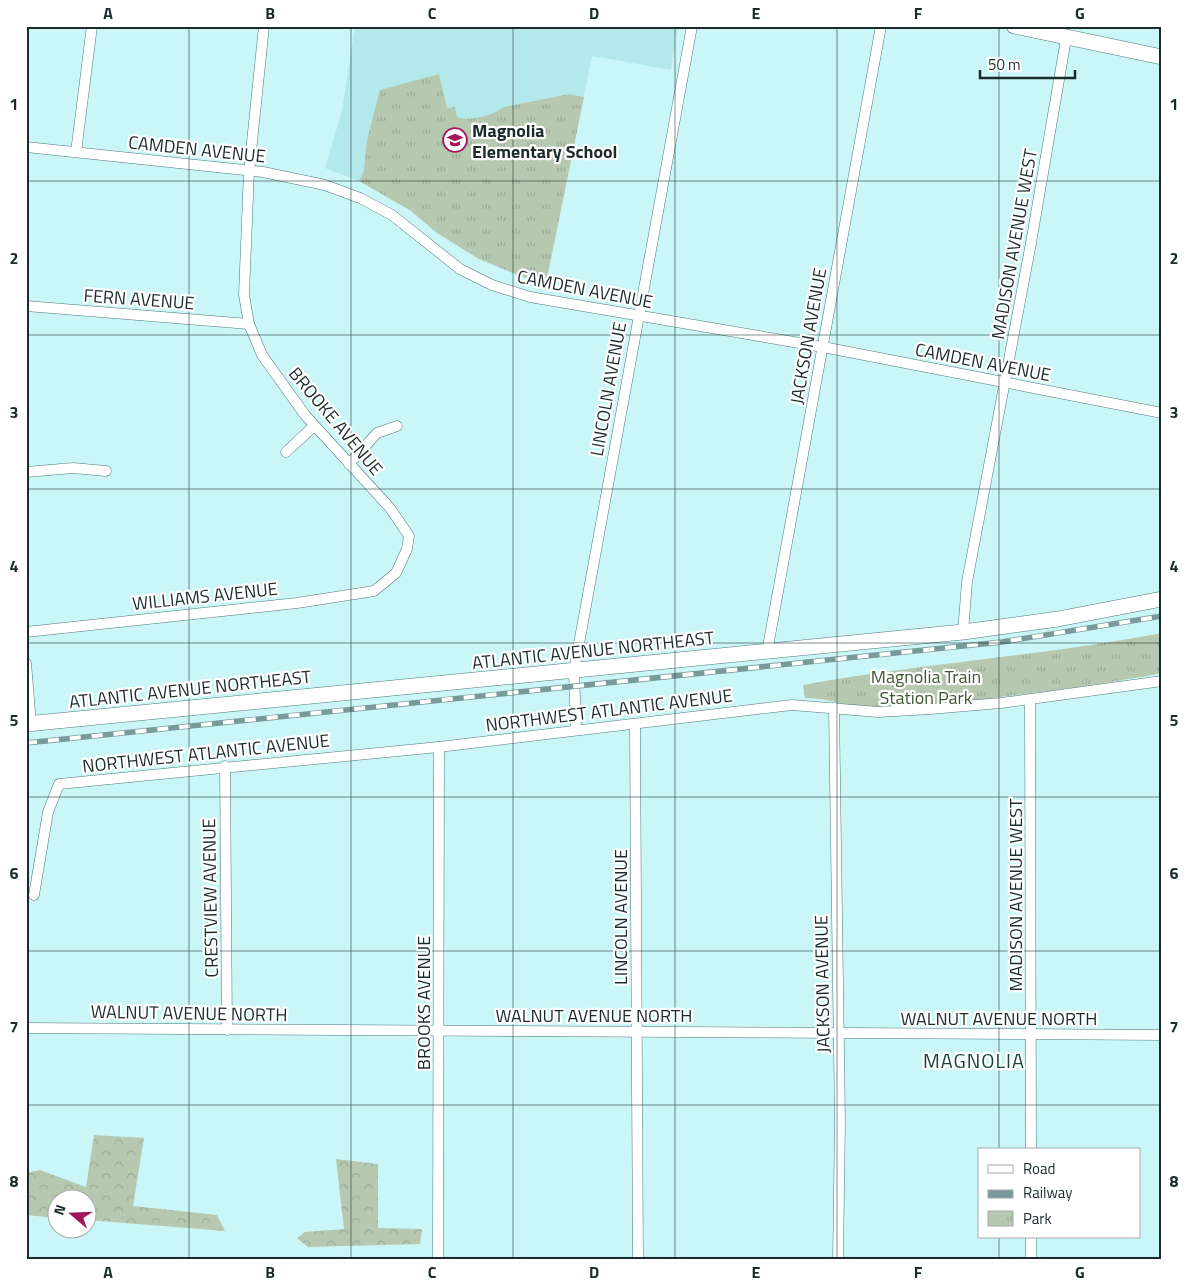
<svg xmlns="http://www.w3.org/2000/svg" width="1188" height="1286" font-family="'Titillium Web',sans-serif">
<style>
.built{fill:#b4e9ec}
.forest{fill:url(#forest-crowns)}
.park{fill:url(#park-tufts)}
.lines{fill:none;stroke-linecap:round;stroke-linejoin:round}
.street-casing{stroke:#4f7779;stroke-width:11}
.secondary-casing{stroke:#4f7779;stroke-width:16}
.street{stroke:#fff;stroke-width:10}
.secondary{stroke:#fff;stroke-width:15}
.rail-casing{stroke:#7a999b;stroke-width:5.5}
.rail{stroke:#fff;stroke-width:4;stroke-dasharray:11;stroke-linecap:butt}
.grid{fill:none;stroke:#1a2b2c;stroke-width:1;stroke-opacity:0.55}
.labels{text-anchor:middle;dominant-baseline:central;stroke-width:4.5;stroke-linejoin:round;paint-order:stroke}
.poi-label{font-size:18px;font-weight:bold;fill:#1a2b2c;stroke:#fff;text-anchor:start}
.street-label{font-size:18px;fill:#1a2b2c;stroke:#fff}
.park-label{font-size:18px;fill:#3a5a2e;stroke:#fff}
.quarter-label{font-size:20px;letter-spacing:1px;fill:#174042;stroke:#fff}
.neatline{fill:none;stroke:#1a2b2c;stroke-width:2}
.grid-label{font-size:16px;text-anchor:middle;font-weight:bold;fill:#1a2b2c}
</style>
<defs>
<pattern id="forest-crowns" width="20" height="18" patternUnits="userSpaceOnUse" patternTransform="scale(1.25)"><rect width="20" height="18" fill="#b6c8b0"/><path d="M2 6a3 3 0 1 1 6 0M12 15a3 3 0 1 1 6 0" fill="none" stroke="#9cac98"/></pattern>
<pattern id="park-tufts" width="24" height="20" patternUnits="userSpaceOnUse" patternTransform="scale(1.25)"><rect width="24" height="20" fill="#b6c8b0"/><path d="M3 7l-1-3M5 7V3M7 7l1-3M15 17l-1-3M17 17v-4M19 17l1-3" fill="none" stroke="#9cac98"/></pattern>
</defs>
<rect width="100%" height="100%" fill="#caf6f8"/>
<polygon class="built" points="355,26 678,26 671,70 592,56 546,283 520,276 479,259 437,233 411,211 389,197 359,181 325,168 342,111"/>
<g class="forest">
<polygon points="94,1135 144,1138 133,1206 217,1215 225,1231 88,1220 88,1198 58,1198 57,1218 26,1215 26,1173 40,1170 86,1187"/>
<polygon points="336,1159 378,1164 378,1228 422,1229 420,1244 308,1247 297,1238 305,1232 344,1229"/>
</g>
<g class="park">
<path d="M 439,74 L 447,108 L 455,107 L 457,117 C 470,122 494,115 504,107 L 569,94 L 584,97 L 546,283 L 520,276 L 479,259 L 437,233 L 411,211 L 359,181 L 364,170 L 367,140 L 380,90 Z"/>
<path d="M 1162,633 L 1162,673 C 1106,684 1049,691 993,698 C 955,703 917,709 879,710 C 854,710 830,697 805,698 L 803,685 C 922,663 1043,656 1162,633 Z"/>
</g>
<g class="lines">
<g class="street-casing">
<g id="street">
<polyline points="26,147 263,172 325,185 360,198 392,215 460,269 492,285 530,297 823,347 1162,413"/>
<polyline points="76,152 92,26"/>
<polyline points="26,306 249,324"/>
<polyline points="286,452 314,426"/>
<polyline points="349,464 377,433 397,426"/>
<polyline points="26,472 73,468 106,471"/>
<polyline points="26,632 297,603 374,591 396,573 407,549 409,536 390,508 305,415 262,355 249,324 244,295 249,171 264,26"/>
<polyline points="963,632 967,582 1031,243 1066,39"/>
<polyline points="767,652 881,26"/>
<polyline points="26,663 31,724"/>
<polyline points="1030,699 1031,1150"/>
<polyline points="834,708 840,1121 838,1260"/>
<polyline points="635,724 638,1260"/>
<polyline points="576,730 574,671 692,26"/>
<polyline points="225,766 227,1030"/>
<polyline points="34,895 48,812 59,784 439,747 792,705 878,712 930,709 1001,703 1162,681"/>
<polyline points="26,1028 1162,1035"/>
<polyline points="438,1260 439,747"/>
<polyline points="1031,1260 1031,1237"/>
</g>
</g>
<g class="secondary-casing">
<g id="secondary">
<polyline points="1014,26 1162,57"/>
<polyline points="26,724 963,632 1058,619 1162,599"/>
</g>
</g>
<use href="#street" class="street"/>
<use href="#secondary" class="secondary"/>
<g class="rail-casing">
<polyline id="rail" points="26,743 1002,642 1162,616"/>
</g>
<use href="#rail" class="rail"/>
</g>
<path class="grid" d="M 189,26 L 189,1260M 351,26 L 351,1260M 513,26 L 513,1260M 675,26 L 675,1260M 837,26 L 837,1260M 999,26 L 999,1150M 26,181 L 1162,181M 26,335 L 1162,335M 26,489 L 1162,489M 26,643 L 1162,643M 26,797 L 1162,797M 26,951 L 1162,951M 26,1105 L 1162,1105M 999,1237 L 999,1260"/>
<defs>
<g id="school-ring" transform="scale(1.25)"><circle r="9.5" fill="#fff" stroke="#a3155b" stroke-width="1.5"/><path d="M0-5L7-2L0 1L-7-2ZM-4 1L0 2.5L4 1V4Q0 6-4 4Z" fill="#a3155b"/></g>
</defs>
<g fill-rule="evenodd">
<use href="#school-ring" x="455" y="140"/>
</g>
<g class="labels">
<g class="poi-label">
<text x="472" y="130">Magnolia<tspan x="472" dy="21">Elementary School</tspan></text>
</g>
<g class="street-label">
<text transform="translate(197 149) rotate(6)">CAMDEN AVENUE</text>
<text transform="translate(1014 244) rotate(-80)">MADISON AVENUE WEST</text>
<text transform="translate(585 289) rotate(11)">CAMDEN AVENUE</text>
<text transform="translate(139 299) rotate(4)">FERN AVENUE</text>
<text transform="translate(808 336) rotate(-80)">JACKSON AVENUE</text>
<text transform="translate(983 362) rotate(11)">CAMDEN AVENUE</text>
<text transform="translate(608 389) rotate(-80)">LINCOLN AVENUE</text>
<text transform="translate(336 421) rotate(50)">BROOKE AVENUE</text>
<text transform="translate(205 596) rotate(-6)">WILLIAMS AVENUE</text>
<text transform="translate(593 650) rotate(-6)">ATLANTIC AVENUE NORTHEAST</text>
<text transform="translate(190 689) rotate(-6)">ATLANTIC AVENUE NORTHEAST</text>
<text transform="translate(609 710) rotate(-7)">NORTHWEST ATLANTIC AVENUE</text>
<text transform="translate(206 753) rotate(-6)">NORTHWEST ATLANTIC AVENUE</text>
<text transform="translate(1015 895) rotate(-90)">MADISON AVENUE WEST</text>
<text transform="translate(210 898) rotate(-91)">CRESTVIEW AVENUE</text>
<text transform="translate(620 917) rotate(-90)">LINCOLN AVENUE</text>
<text transform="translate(822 984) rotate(-91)">JACKSON AVENUE</text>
<text transform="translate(423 1003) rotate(-90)">BROOKS AVENUE</text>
<text transform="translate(189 1013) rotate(1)">WALNUT AVENUE NORTH</text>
<text x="594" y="1015">WALNUT AVENUE NORTH</text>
<text x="999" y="1018">WALNUT AVENUE NORTH</text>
</g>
<g class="park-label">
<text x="926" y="676">Magnolia Train<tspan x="926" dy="21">Station Park</tspan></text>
</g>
<g class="quarter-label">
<text x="974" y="1060">MAGNOLIA</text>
</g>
</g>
<rect width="1188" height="1286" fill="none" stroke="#ffffff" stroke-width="55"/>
<rect x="978" y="1148" width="162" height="90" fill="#ffffff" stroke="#a3aaab"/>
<rect x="988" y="1165" width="25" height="8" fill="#ffffff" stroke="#a3aaab"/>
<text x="1023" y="1174" font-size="15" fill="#1a2b2c">Road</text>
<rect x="988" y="1190" width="25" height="8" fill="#7a999b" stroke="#a3aaab"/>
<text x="1023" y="1198" font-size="15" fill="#1a2b2c">Railway</text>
<rect x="988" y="1211" width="25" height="15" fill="url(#park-tufts)" stroke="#a3aaab"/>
<text x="1023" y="1224" font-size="15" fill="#1a2b2c">Park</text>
<g transform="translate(72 1214) rotate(289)"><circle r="24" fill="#ffffff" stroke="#a3aaab"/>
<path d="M0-4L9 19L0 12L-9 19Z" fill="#a3155b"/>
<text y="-8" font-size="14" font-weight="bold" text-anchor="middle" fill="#1a2b2c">N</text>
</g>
<path d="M980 70v8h95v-8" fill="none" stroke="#1a2b2c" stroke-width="2.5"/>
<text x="988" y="70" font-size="15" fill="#1a2b2c" stroke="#ffffff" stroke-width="4" paint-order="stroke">50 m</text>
<rect x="28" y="28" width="1132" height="1230" class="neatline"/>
<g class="grid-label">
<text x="108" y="19">A</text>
<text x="270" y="19">B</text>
<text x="432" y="19">C</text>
<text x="594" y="19">D</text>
<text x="756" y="19">E</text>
<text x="918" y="19">F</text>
<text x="1080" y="19">G</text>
<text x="14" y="110">1</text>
<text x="1174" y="110">1</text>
<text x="14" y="264">2</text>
<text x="1174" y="264">2</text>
<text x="14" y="418">3</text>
<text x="1174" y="418">3</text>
<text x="14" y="572">4</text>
<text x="1174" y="572">4</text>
<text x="14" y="726">5</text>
<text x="1174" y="726">5</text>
<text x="14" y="879">6</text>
<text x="1174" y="879">6</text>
<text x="14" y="1033">7</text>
<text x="1174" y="1033">7</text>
<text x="14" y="1187">8</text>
<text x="1174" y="1187">8</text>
<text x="108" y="1278">A</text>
<text x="270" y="1278">B</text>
<text x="432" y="1278">C</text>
<text x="594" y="1278">D</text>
<text x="756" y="1278">E</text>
<text x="918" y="1278">F</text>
<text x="1080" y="1278">G</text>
</g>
</svg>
